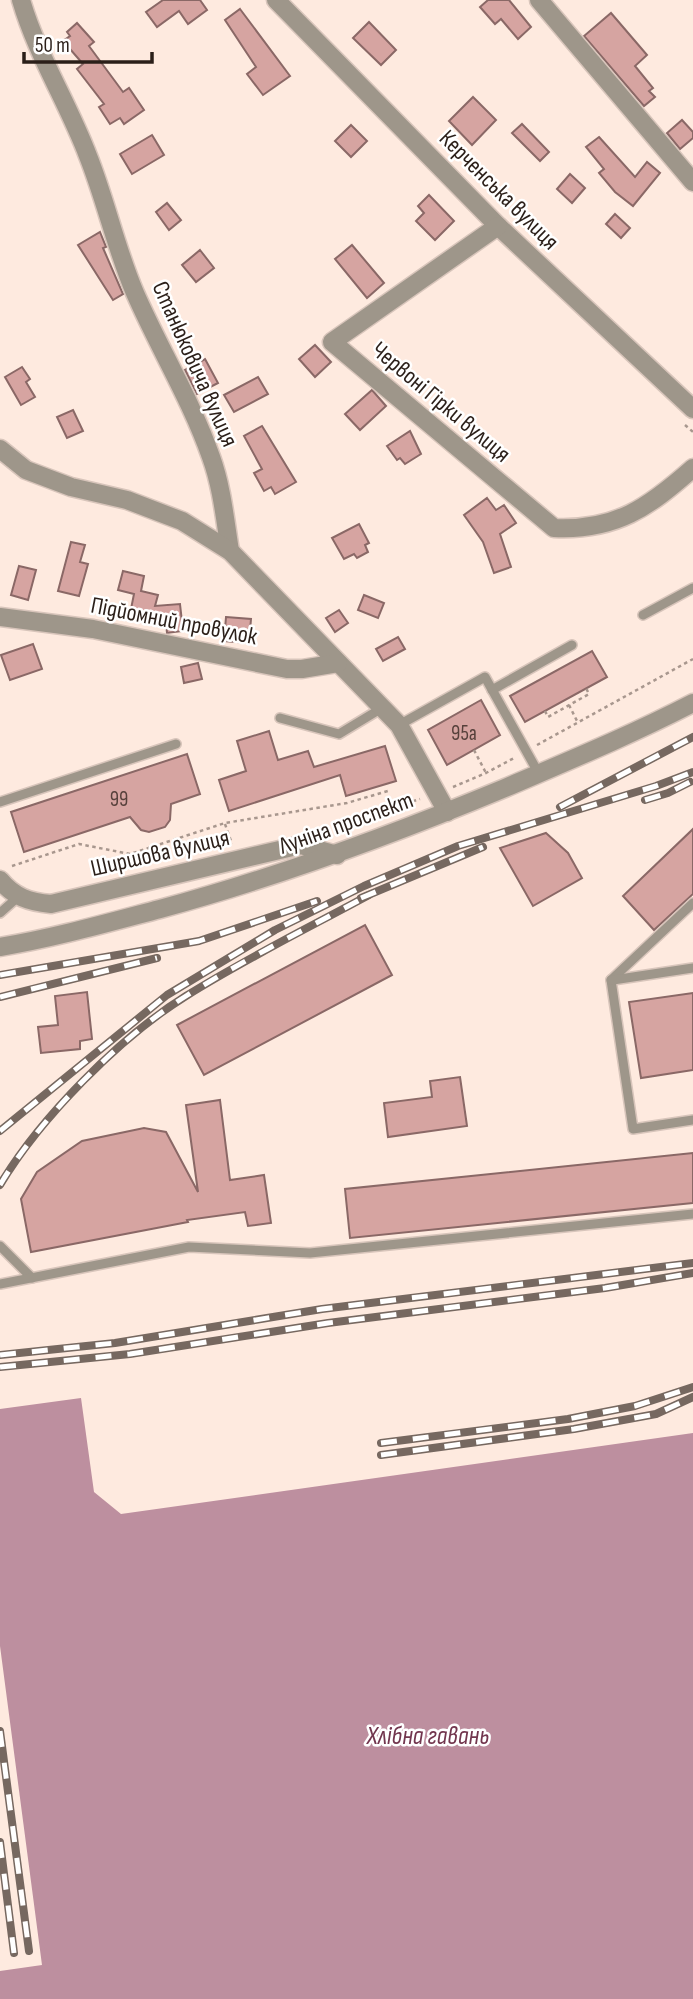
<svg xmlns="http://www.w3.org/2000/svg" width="693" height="1999" font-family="'Sofia Sans Condensed',sans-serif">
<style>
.water{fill:#bd8f9f}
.building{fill:#d6a4a1;stroke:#8a6866;stroke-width:2}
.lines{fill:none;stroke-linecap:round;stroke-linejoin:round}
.service-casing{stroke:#d8c5bb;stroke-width:12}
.minor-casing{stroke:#d8c5bb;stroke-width:21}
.tertiary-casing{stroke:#d8c5bb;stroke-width:21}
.path{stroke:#a8978e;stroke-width:2.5;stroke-dasharray:3.5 3.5;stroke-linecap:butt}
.service{stroke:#9e968a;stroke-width:9}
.minor{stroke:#9e968a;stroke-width:18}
.tertiary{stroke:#9e968a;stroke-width:18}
.rail-casing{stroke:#766860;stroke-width:8}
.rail{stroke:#fff;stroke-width:5;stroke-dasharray:16;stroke-linecap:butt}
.labels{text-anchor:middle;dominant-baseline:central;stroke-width:5;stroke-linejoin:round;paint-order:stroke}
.number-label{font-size:21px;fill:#56403b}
.street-label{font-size:24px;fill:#2b1f19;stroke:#fff}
.water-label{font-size:26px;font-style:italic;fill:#72364e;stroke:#fff}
</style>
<rect width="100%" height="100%" fill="#feeadf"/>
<polygon class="water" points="81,1398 94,1492 121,1514 693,1433 693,1999 0,1999 0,1971 42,1965 0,1646 0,1409"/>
<g class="building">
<polygon points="163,0 200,0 207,10 188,24 179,11 157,27 146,12"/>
<polygon points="488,0 509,0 531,27 518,39 501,19 495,24 480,7"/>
<polygon points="240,9 290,76 263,95 247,74 256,67 225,20"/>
<polygon points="611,13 647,55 635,66 653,88 649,91 655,97 644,106 584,36"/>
<polygon points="369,22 396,50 381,65 353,38"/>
<polygon points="77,23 94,42 89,46 123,92 129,88 144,110 124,124 120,118 110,124 99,107 104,104 77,69 83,64 63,41 70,36 67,32"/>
<polygon points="473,97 496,120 472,145 449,121"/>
<polygon points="682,120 693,132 693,138 680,149 667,133"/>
<polygon points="522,124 549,152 540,161 512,133"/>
<polygon points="351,125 367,141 351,157 335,141"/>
<polygon points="152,135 164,155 132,174 120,154"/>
<polygon points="599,137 635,177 647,162 660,173 633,206 615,192 599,173 604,169 586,147"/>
<polygon points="570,174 585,188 572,203 557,189"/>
<polygon points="429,195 454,221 435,240 416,221 424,213 418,206"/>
<polygon points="167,203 181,220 169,230 156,212"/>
<polygon points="615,214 630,228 621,238 606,224"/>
<polygon points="100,232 106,247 103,248 123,294 113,300 78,245"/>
<polygon points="352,245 384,283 367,298 335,259"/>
<polygon points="200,250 214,268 196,282 182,265"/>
<polygon points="315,345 331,362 315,377 299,359"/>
<polygon points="205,359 218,383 197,394 185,370"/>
<polygon points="22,367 30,379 26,382 35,397 21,405 5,377"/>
<polygon points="258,377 268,394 234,412 224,395"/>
<polygon points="372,390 386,406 360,430 345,414"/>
<polygon points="73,410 83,431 67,438 57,417"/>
<polygon points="262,426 296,482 275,494 271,487 264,491 254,473 262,469 244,436"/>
<polygon points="410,431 421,454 405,464 400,458 397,460 387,446"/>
<polygon points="487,498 496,510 504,505 516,523 500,534 511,567 494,573 483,542 464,515"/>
<polygon points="359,524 369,543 365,545 368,552 357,558 354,554 344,559 332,538"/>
<polygon points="71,542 85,545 80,562 88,564 79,596 58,591"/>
<polygon points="19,566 36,570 28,600 11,595"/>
<polygon points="123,571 144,576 141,591 158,595 155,606 180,604 183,631 167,633 166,623 122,611 131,609 134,594 118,590"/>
<polygon points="364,595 384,603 378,618 358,610"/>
<polygon points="339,610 348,623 335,632 326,618"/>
<polygon points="226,617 251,619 249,643 224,641"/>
<polygon points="398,637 405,649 383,661 376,649"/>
<polygon points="33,644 42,669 10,680 1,655"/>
<polygon points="592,651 607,677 525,722 510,696"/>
<polygon points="198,663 202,679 184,683 181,667"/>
<polygon points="481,700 500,735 447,765 428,730"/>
<polygon points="269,731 278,760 308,751 314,767 385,746 396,781 346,796 340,775 229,811 219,780 246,771 237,741"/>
<polygon points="187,754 200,794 171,804 170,820 165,827 149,832 141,830 130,817 24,852 11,812"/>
<polygon points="693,829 693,894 654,930 623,896"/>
<polygon points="546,833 568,853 582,878 533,906 500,848"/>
<polygon points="365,925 392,975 204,1075 177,1025"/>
<polygon points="87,992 92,1039 80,1041 80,1049 41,1053 38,1027 58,1025 55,996"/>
<polygon points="693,993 693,1070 641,1078 629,1002"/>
<polygon points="460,1077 467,1126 388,1137 384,1103 432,1097 430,1081"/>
<polygon points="220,1100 230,1180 264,1175 271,1223 248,1226 245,1212 187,1220 188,1222 31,1252 21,1199 37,1172 82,1141 144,1128 166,1132 198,1192 186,1105"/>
<polygon points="693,1153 693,1203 350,1238 345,1189"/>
</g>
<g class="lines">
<g class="service-casing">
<g id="service">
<polyline points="643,615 693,588"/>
<polyline points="492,690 572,645"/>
<polyline points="280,718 339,734 382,708"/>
<polyline points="399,725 485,677 539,774"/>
<polyline points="0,802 176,744"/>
<polyline points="0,913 18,897"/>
<polyline points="611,980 633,1129 693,1120"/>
<polyline points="611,980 693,903"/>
<polyline points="613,980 693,968"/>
<polyline points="0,1246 32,1278"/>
<polyline points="0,1284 189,1247 310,1253 693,1214"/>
</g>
</g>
<g class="minor-casing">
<g id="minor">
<path d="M 21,0 C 37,55 68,103 88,156 C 106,201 116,249 135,293 C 159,348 191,400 211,457 C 222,487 225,520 230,551"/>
<polyline points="276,0 498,226 693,409"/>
<polyline points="539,0 693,182"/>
<path d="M 498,226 L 332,342 L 554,528 C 616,531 649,507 693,468"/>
<polyline points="0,449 26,470 71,487 127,500 182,521 230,551 399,725 447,812"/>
<polyline points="0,617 93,629 287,669 302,669 338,663"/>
<path d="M 0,880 C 14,897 29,902 51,904 L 301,845 L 337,855"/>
</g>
</g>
<g class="tertiary-casing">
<path id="tertiary" d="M 0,947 C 54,938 107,923 160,909 C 278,877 392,835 505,788 C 568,761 631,735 693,703"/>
</g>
<g class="path">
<polyline points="685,425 693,432"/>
<polyline points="569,705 578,723"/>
<polyline points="545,711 548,717 589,694 586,688"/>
<polyline points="537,745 693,659"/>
<polyline points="474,750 486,773"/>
<polyline points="453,787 486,773 516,757"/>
<polyline points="225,824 232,844"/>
<polyline points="322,835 330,827 420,799"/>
<polyline points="12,866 79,844 130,854 225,823 347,803 391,790"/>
</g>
<use href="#service" class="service"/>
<use href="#minor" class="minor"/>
<use href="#tertiary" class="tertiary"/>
<g class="rail-casing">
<g id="rail">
<polyline points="645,800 668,793 690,782"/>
<polyline points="560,807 693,737"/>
<polyline points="361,898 483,847"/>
<polyline points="0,975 199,941 317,901"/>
<polyline points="0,997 157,958"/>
<polyline points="0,1131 167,995 275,930 364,886 458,846 656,786 693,772"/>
<path d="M 0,1185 C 40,1118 120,1037 186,996 C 245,959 308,928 369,895"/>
<polyline points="0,1355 115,1343 322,1309 693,1263"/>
<polyline points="0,1367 130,1354 328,1323 605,1288 693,1273"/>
<polyline points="381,1443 568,1419 635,1406 693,1387"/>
<polyline points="381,1455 574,1429 656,1414 693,1397"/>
<polyline points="0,1731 29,1951"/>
<polyline points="0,1842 14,1953"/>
</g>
</g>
<use href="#rail" class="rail"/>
</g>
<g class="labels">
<g class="number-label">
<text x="464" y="733">95а</text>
<text x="119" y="799">99</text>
</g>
<g class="street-label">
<text transform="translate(499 190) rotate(45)">Керченська вулиця</text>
<text transform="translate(195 364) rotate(66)">Станюковича вулиця</text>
<text transform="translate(441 402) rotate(40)">Червоні Гірки вулиця</text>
<text transform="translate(174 621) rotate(11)">Підйомний провулок</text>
<text transform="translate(346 823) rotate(-20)">Луніна проспект</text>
<text transform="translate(160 853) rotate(-13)">Ширшова вулиця</text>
</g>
<g class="water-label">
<text x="428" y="1736">Хлібна гавань</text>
</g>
</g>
<path d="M24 52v10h128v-10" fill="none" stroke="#2b1f19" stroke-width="3.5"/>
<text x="35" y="52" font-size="21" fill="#2b1f19" stroke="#ffffff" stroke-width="5" paint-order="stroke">50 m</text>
</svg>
